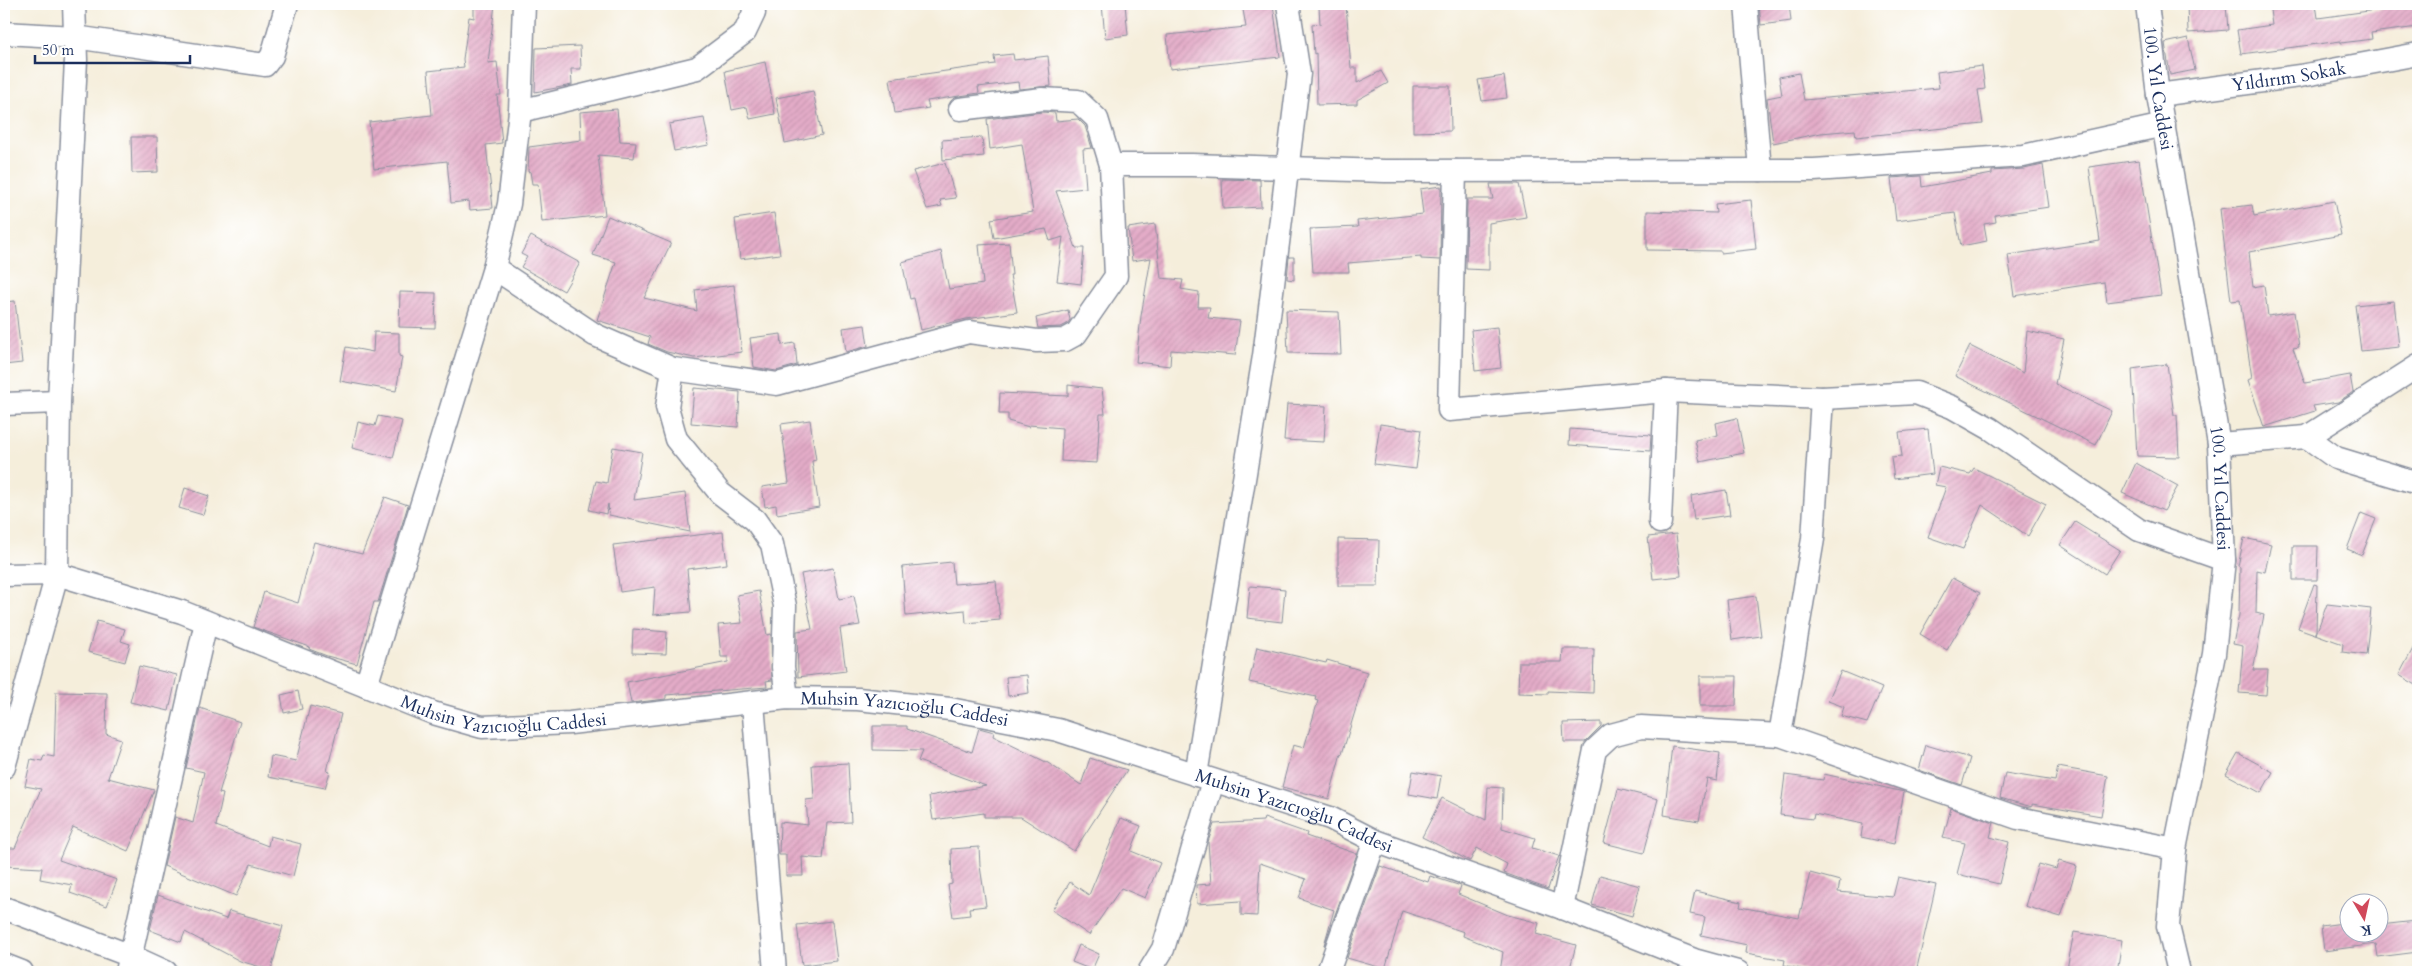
<svg xmlns="http://www.w3.org/2000/svg" width="2422" height="976" font-family="Cardo,serif">
<style>
.building{fill:url(#building-hatch)}
.lines{fill:none;stroke-linecap:round;stroke-linejoin:round}
.minor-casing{stroke:#888e9c;stroke-width:25}
.minor{stroke:#fff;stroke-width:22}
.labels{text-anchor:middle;dominant-baseline:central;stroke-width:4.5;stroke-linejoin:round;paint-order:stroke}
.street-label{font-size:18px;fill:#1b2f5e;stroke:#fff}
</style>
<defs>
<pattern id="building-hatch" width="6" height="6" patternUnits="userSpaceOnUse" patternTransform="scale(1.25)"><rect width="6" height="6" fill="#e4acc8"/><path d="M-1 1l2-2M0 6l6-6M5 7l2-2" fill="none" stroke="#c394ae"/></pattern>
</defs>
<rect width="100%" height="100%" fill="#fff"/>
<filter id="ink" filterUnits="userSpaceOnUse"><feTurbulence type="fractalNoise" baseFrequency=".02" numOctaves="2"/><feDisplacementMap in="SourceGraphic" scale="10" xChannelSelector="R" yChannelSelector="G"/><feConvolveMatrix kernelMatrix="1 2 1 2 8 2 1 2 1" color-interpolation-filters="sRGB"/></filter>
<filter id="wash" filterUnits="userSpaceOnUse"><feTurbulence type="fractalNoise" baseFrequency=".0096" numOctaves="4" result="noise"/><feDisplacementMap in="SourceGraphic" scale="20" xChannelSelector="R" yChannelSelector="G"/><feGaussianBlur stdDeviation="1.12" result="paint"/><feColorMatrix in="noise" values="0 0 0 0 0 0 0 0 0 0 0 0 0 0 0 0 0 1.4 0 .05"/><feComposite in="paint" operator="in"/></filter>
<g filter="url(#wash)">
<rect width="100%" height="100%" fill="#f5eedb"/>
<g id="blocks">
<g class="building">
<polygon points="474,4 495,4 488,63 497,62 501,95 497,95 502,143 486,145 493,208 470,210 469,201 451,203 447,161 374,169 369,122 432,115 428,71 464,67 463,59 469,17 474,18"/>
<polygon points="1102,4 1125,4 1128,35 1105,38"/>
<polygon points="1242,4 1273,4 1280,57 1170,69 1167,35 1246,27"/>
<polygon points="1759,4 1789,4 1791,21 1761,25"/>
<polygon points="2187,4 2226,4 2228,30 2188,33"/>
<polygon points="2316,4 2318,18 2383,9 2382,4 2418,4 2418,27 2371,33 2372,39 2341,43 2341,41 2241,54 2237,30 2272,25 2270,10"/>
<polygon points="1346,5 1351,68 1357,68 1357,83 1381,71 1388,83 1357,100 1357,104 1317,105 1316,53 1314,54 1312,25 1320,24 1319,7"/>
<polygon points="2188,38 2195,70 2170,75 2165,43"/>
<polygon points="580,46 581,69 571,69 572,85 535,92 536,48"/>
<polygon points="1013,54 1014,60 1048,56 1051,86 1019,89 1018,82 978,87 979,93 927,101 929,108 895,113 890,79 995,64 994,56"/>
<polygon points="765,62 775,114 750,119 747,107 732,110 725,71"/>
<polygon points="1982,66 1985,89 1978,90 1983,124 1856,137 1855,130 1821,133 1773,143 1767,98 1782,95 1779,77 1799,73 1804,100 1939,88 1937,72"/>
<polygon points="1504,76 1507,98 1482,101 1478,80"/>
<polygon points="1413,86 1450,86 1451,131 1413,132"/>
<polygon points="813,91 822,135 785,143 776,98"/>
<polygon points="617,109 620,141 636,142 634,158 598,155 605,215 542,222 538,184 532,184 530,171 528,172 529,147 581,140 580,112"/>
<polygon points="1042,112 1055,113 1056,121 1078,119 1085,126 1092,148 1083,149 1086,188 1056,191 1076,248 1084,248 1081,284 1057,281 1063,237 1050,241 1046,229 994,238 991,219 1033,212 1022,144 990,149 987,119"/>
<polygon points="704,118 709,145 674,151 669,124"/>
<polygon points="131,137 157,137 158,172 132,173"/>
<polygon points="982,137 984,156 943,160 942,140"/>
<polygon points="2139,160 2161,295 2107,302 2104,282 2014,296 2008,255 2100,241 2089,167"/>
<polygon points="945,163 956,198 940,200 942,206 927,209 913,171"/>
<polygon points="2043,165 2049,207 1995,215 1996,222 1984,224 1987,241 1961,246 1955,213 1896,221 1891,178 1921,176 1922,187 1992,174 1992,171 2024,169"/>
<polygon points="1222,179 1260,180 1261,207 1223,209"/>
<polygon points="1490,184 1519,184 1526,217 1489,223 1489,270 1466,269 1467,199 1493,199"/>
<polygon points="1441,186 1440,260 1421,259 1421,257 1348,263 1349,272 1313,272 1310,229 1358,227 1357,221 1423,214 1420,189"/>
<polygon points="1751,200 1756,249 1721,253 1721,251 1647,250 1647,211 1716,213 1715,204"/>
<polygon points="2334,201 2341,235 2249,252 2253,287 2264,285 2268,316 2294,312 2299,347 2293,348 2305,383 2350,375 2353,392 2338,402 2313,406 2315,411 2264,427 2248,380 2252,378 2240,300 2231,301 2220,209 2252,205 2254,216"/>
<polygon points="774,213 780,254 740,259 735,219"/>
<polygon points="608,216 671,243 644,298 697,311 695,290 734,285 742,352 694,358 667,352 648,344 650,337 597,320 616,262 593,255"/>
<polygon points="1155,224 1161,278 1183,280 1181,289 1199,292 1198,307 1210,307 1208,318 1240,321 1235,355 1171,350 1170,366 1136,362 1141,316 1151,258 1132,261 1128,228"/>
<polygon points="531,236 580,263 564,291 521,267 527,257 521,254"/>
<polygon points="1009,243 1012,275 1010,275 1017,312 966,319 921,330 914,298 910,299 902,262 941,251 949,289 983,284 979,245"/>
<polygon points="1289,257 1294,257 1294,280 1287,279"/>
<polygon points="400,292 436,293 435,328 399,327"/>
<polygon points="15,301 22,363 4,365 4,302"/>
<polygon points="2394,301 2399,347 2361,351 2355,305"/>
<polygon points="1068,310 1070,320 1067,324 1061,327 1038,328 1036,318"/>
<polygon points="1286,310 1339,312 1341,354 1288,353"/>
<polygon points="865,325 868,346 846,352 843,328"/>
<polygon points="1497,327 1501,368 1475,371 1471,330"/>
<polygon points="2027,331 2064,339 2055,384 2112,411 2096,445 1955,376 1970,346 2023,373"/>
<polygon points="374,332 399,333 399,356 402,357 396,391 340,381 346,347 373,352"/>
<polygon points="781,334 782,345 795,343 797,365 776,371 754,367 750,338"/>
<polygon points="2167,364 2174,415 2177,415 2179,457 2137,456 2132,369"/>
<polygon points="1068,385 1102,389 1105,414 1100,414 1097,463 1061,461 1062,428 1029,425 1029,427 1008,421 1008,414 999,414 1000,393 1068,396"/>
<polygon points="694,388 740,392 738,427 691,423"/>
<polygon points="1287,404 1326,406 1324,442 1284,440"/>
<polygon points="378,416 402,421 393,458 352,448 358,422 375,426"/>
<polygon points="1737,418 1744,453 1700,462 1695,440 1718,435 1716,423"/>
<polygon points="810,420 816,460 812,461 819,507 777,514 776,505 765,507 762,487 789,483 781,424"/>
<polygon points="1380,424 1421,430 1416,469 1374,464"/>
<polygon points="1570,429 1651,435 1650,451 1569,445"/>
<polygon points="1928,429 1933,474 1894,479 1891,457 1902,456 1899,432"/>
<polygon points="613,447 642,452 634,500 685,493 690,532 609,515 608,504 606,514 589,510 596,481 607,483"/>
<polygon points="2136,463 2178,486 2164,511 2122,493"/>
<polygon points="1939,467 1970,474 1974,468 2046,504 2028,536 1982,505 1963,549 1928,537 1946,487 1935,485"/>
<polygon points="185,488 209,496 203,515 179,508"/>
<polygon points="1726,490 1730,515 1694,520 1691,496"/>
<polygon points="385,497 408,505 378,602 374,602 357,664 327,656 309,649 310,647 253,627 264,592 298,603 314,542 362,554"/>
<polygon points="2361,513 2376,519 2362,555 2347,549"/>
<polygon points="2075,522 2120,550 2105,574 2060,545"/>
<polygon points="723,532 727,564 687,569 691,612 653,615 655,587 620,592 613,545"/>
<polygon points="1676,534 1681,576 1653,579 1648,537"/>
<polygon points="2244,538 2271,544 2265,572 2257,570 2256,613 2264,615 2253,670 2268,670 2266,695 2239,693 2243,646 2233,644 2239,615 2240,567 2238,566"/>
<polygon points="1338,539 1379,540 1378,586 1338,586"/>
<polygon points="2293,546 2318,546 2317,580 2293,580"/>
<polygon points="952,562 954,584 996,581 1000,620 966,623 965,610 906,616 902,567"/>
<polygon points="833,568 839,599 854,596 860,625 840,628 846,671 798,677 797,631 812,629 801,574"/>
<polygon points="1952,578 1980,593 1947,650 1920,634"/>
<polygon points="2314,584 2317,585 2316,634 2327,604 2371,609 2366,655 2342,652 2343,644 2298,628"/>
<polygon points="1250,586 1285,589 1282,622 1247,618"/>
<polygon points="759,591 767,635 771,634 772,680 766,681 767,687 666,695 666,699 631,703 627,682 728,662 728,657 721,657 718,625 742,623 737,595"/>
<polygon points="1756,596 1761,636 1732,640 1727,600"/>
<polygon points="97,621 125,629 121,641 130,644 125,662 88,652"/>
<polygon points="633,629 667,632 666,654 632,653"/>
<polygon points="2418,639 2418,686 2399,675"/>
<polygon points="1257,647 1326,663 1327,660 1367,672 1342,754 1341,753 1329,799 1282,787 1293,745 1304,748 1318,701 1315,700 1316,697 1249,682"/>
<polygon points="1563,649 1594,649 1593,693 1548,691 1548,694 1518,693 1519,662 1562,662"/>
<polygon points="139,666 177,675 169,711 130,702"/>
<polygon points="1841,671 1882,688 1867,723 1841,716 1844,707 1828,701"/>
<polygon points="1027,675 1029,693 1008,696 1006,677"/>
<polygon points="1700,676 1737,676 1736,706 1700,706"/>
<polygon points="298,691 302,709 284,713 281,695"/>
<polygon points="56,692 107,693 106,734 121,739 108,778 154,790 128,851 73,827 59,860 117,880 107,906 70,893 72,885 40,879 42,868 4,866 5,848 15,848 41,789 25,786 31,759 42,761 44,755 54,757"/>
<polygon points="310,706 341,714 327,771 330,772 325,788 268,777 271,756 296,761"/>
<polygon points="200,708 240,722 219,793 223,794 216,826 268,846 270,836 301,844 293,876 251,864 236,896 164,866 175,817 193,823 204,772 186,768"/>
<polygon points="1601,722 1601,726 1585,742 1564,742 1563,723"/>
<polygon points="873,726 907,726 907,729 972,752 979,728 994,732 993,736 1048,763 1081,785 1090,758 1127,770 1074,851 1021,817 984,817 984,813 933,820 929,796 986,786 918,761 922,751 873,750"/>
<polygon points="1926,745 1970,758 1962,785 1919,770"/>
<polygon points="1672,746 1720,753 1717,781 1707,779 1699,821 1664,815"/>
<polygon points="2238,753 2273,772 2261,793 2226,774"/>
<polygon points="848,763 851,822 827,823 823,859 802,857 803,876 786,876 786,855 779,855 780,822 808,825 806,800 814,799 812,765"/>
<polygon points="2058,767 2108,776 2101,816 2032,804 2032,807 2000,798 2005,773 2055,781"/>
<polygon points="1413,771 1441,776 1437,799 1409,794"/>
<polygon points="1824,774 1904,792 1894,844 1861,837 1863,824 1814,814 1813,819 1780,815 1785,775 1823,780"/>
<polygon points="1488,787 1503,788 1502,828 1535,838 1532,848 1559,856 1548,889 1504,873 1507,864 1477,848 1470,861 1422,837 1442,798 1486,820"/>
<polygon points="1618,789 1658,799 1644,853 1604,843"/>
<polygon points="1951,808 1994,823 1990,837 2009,842 1999,884 1957,874 1965,843 1943,838"/>
<polygon points="1121,818 1141,826 1131,851 1160,863 1145,898 1121,888 1089,935 1052,910 1070,882 1089,895"/>
<polygon points="1264,818 1307,833 1306,836 1357,854 1324,945 1334,910 1299,898 1306,879 1260,863 1257,916 1241,915 1241,901 1197,904 1196,885 1211,884 1208,842 1214,824 1263,821"/>
<polygon points="979,847 980,866 986,906 969,908 970,915 953,917 948,885 952,884 951,849"/>
<polygon points="2059,861 2077,866 2061,917 2025,906 2038,864 2056,869"/>
<polygon points="1380,866 1428,882 1430,876 1461,886 1458,894 1508,915 1539,923 1536,934 1576,945 1569,972 1500,972 1503,952 1463,936 1464,932 1402,911 1385,969 1347,958"/>
<polygon points="1810,873 1840,881 1838,892 1893,897 1898,877 1936,885 1916,972 1835,972 1820,969 1820,972 1813,972 1784,965 1785,960 1746,953 1747,945 1701,935 1705,917 1690,914 1695,891 1741,902 1740,907 1799,918"/>
<polygon points="1600,875 1640,886 1632,916 1592,905"/>
<polygon points="158,895 226,919 229,911 283,926 271,970 240,961 185,932 181,942 150,930"/>
<polygon points="832,921 837,961 802,965 797,925"/>
<polygon points="2416,921 2418,952 2378,957 2376,944 2324,951 2321,926 2350,922 2350,934 2380,934 2380,925"/>
<polygon points="2074,932 2122,940 2117,972 2085,972 2067,969"/>
<polygon points="1079,945 1099,954 1092,970 1072,962"/>
</g>
</g>
</g>
<g filter="url(#ink)">
<use href="#blocks" fill-opacity="0" stroke="#888e9c" stroke-width="1"/>
<g class="lines">
<g class="minor-casing">
<g id="minor">
<polyline points="1746,4 1760,170"/>
<path id="s1" d="M 2147,4 L 2158,95 L 2219,444 L 2224,560 L 2214,654 L 2175,849 L 2168,926 L 2179,972"/>
<polyline points="4,33 75,37 265,65 272,56 287,4"/>
<path id="s2" d="M 2158,95 L 2300,76 L 2418,54"/>
<polyline points="520,111 697,68 745,32 754,13 753,4"/>
<polyline points="1111,165 1192,165 1385,171 1814,170 2023,156 2164,125"/>
<polyline points="1455,171 1449,410 1666,391 1822,398 1916,393 1952,407 1991,429 2139,530 2224,560"/>
<polyline points="494,268 595,335 673,369 777,384 969,332 1037,341 1065,340 1076,334 1116,276 1111,165 1097,119 1078,101 1042,99 960,109"/>
<polyline points="673,369 667,407 676,439 720,493 755,520 772,544 785,606 783,667 787,698"/>
<polyline points="4,404 59,402"/>
<polyline points="2307,437 2336,458 2418,483"/>
<polyline points="2219,444 2307,437 2418,366"/>
<polyline points="1660,522 1666,391"/>
<path id="s3" d="M 4,575 L 57,574 L 182,612 L 433,713 L 482,727 L 570,723 L 787,698 L 858,699 L 950,709 L 1058,730 L 1330,818 L 1375,841 L 1562,908 L 1694,960 L 1738,972"/>
<polyline points="366,686 494,268 509,204 520,111 524,4"/>
<polyline points="753,703 775,972"/>
<polyline points="1780,735 1813,539 1822,398"/>
<polyline points="4,767 57,574 59,402 76,60 74,4"/>
<polyline points="1196,775 1264,356 1299,74 1288,4"/>
<polyline points="4,908 131,956 166,972"/>
<polyline points="1562,908 1595,750 1611,735 1641,727 1780,735 2018,818 2175,849"/>
<polyline points="4,965 22,972"/>
<polyline points="127,972 206,622"/>
<polyline points="1149,972 1163,949 1213,781"/>
<polyline points="1328,972 1375,841"/>
</g>
</g>
<use href="#minor" class="minor"/>
</g>
</g>
<g class="labels">
<g class="street-label">
<text stroke="none"><textPath href="#s2" startOffset="132">Yıldırım Sokak</textPath></text>
<text stroke="none"><textPath href="#s1" startOffset="85">100. Yıl Caddesi</textPath></text>
<text stroke="none"><textPath href="#s1" startOffset="490">100. Yıl Caddesi</textPath></text>
<text stroke="none"><textPath href="#s3" startOffset="525">Muhsin Yazıcıoğlu Caddesi</textPath></text>
<text stroke="none"><textPath href="#s3" startOffset="930">Muhsin Yazıcıoğlu Caddesi</textPath></text>
<text stroke="none"><textPath href="#s3" startOffset="1335">Muhsin Yazıcıoğlu Caddesi</textPath></text>
</g>
</g>
<rect width="2422" height="976" fill="none" stroke="#fff" stroke-width="20"/>
<g transform="translate(2364 918) rotate(171)"><circle r="24" fill="#ffffff" stroke="#a4acbf"/>
<path d="M0-4L9 19L0 12L-9 19Z" fill="#d1495b"/>
<text y="-8" font-size="14" font-weight="bold" text-anchor="middle" fill="#1b2f5e">K</text>
</g>
<path d="M35 55v8h155v-8" fill="none" stroke="#1b2f5e" stroke-width="2.5"/>
<text x="42" y="55" font-size="15" fill="#1b2f5e" stroke="#ffffff" stroke-width="4" paint-order="stroke">50 m</text>
</svg>
